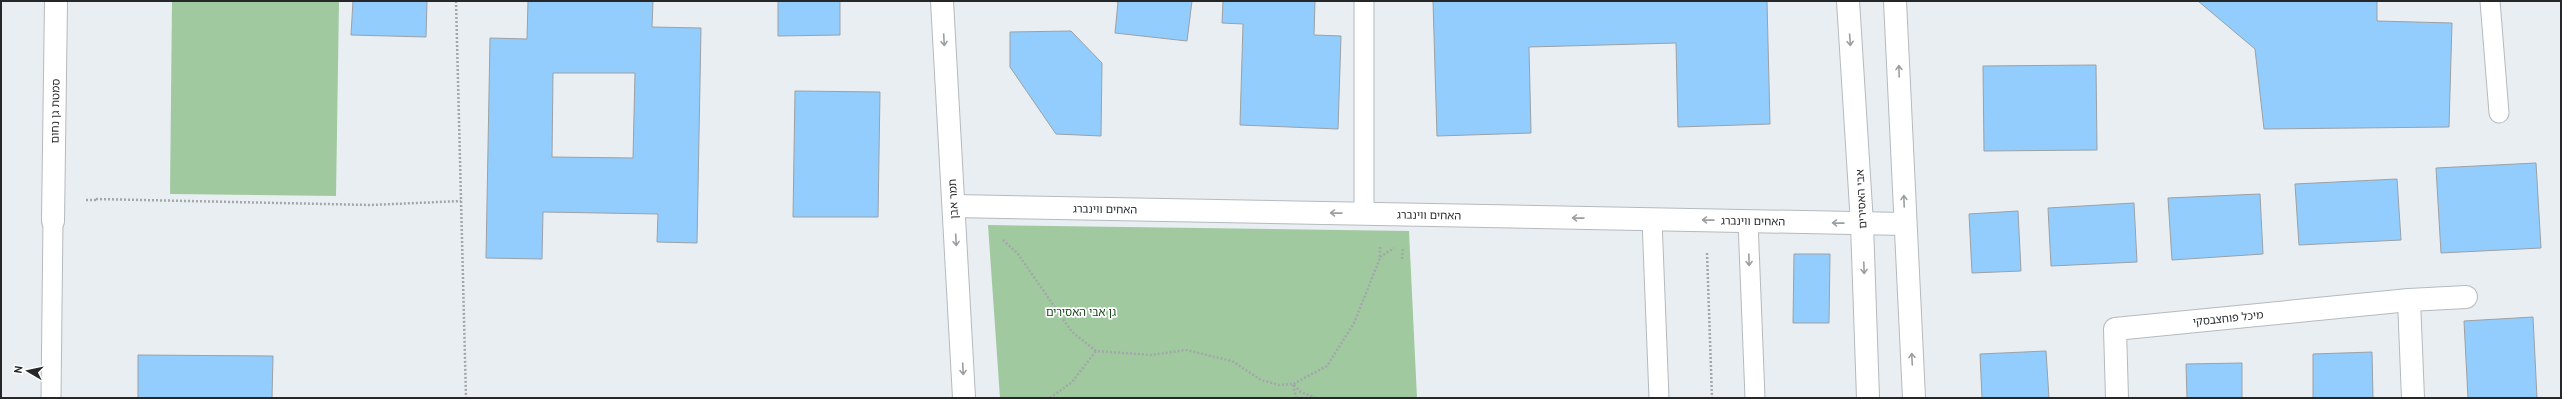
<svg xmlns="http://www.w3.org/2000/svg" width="2562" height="399" font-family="'PT Sans','Noto Sans Hebrew',sans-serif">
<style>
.green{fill:#a1c99f}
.building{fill:#92cdfe;stroke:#9ca1a5;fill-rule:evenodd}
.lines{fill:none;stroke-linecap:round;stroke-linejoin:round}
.lane-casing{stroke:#b5babe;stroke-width:21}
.street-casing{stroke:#b5babe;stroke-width:24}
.path{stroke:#a3a7aa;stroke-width:2.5;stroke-dasharray:2 2;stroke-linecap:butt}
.lane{stroke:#fff;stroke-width:19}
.street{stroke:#fff;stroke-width:22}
.oneway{stroke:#9d9e9f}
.labels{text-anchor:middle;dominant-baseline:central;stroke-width:3.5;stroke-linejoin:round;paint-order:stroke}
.street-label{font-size:11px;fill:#252729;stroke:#fff}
.park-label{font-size:11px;fill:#164418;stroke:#fff}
</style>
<rect width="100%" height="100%" fill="#e9eef2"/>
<g class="green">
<polygon points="172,1 339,1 336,196 170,194"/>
<polygon points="988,225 1409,231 1417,398 1000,398"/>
</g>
<g class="building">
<polygon points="353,1 427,1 426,37 351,35"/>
<path d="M 528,1 L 653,1 L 652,27 L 701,28 L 697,243 L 657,242 L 658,214 L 543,212 L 542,259 L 486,258 L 490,38 L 527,39 ZM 553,73 L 635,73 L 633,158 L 552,157 Z"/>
<polygon points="778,1 840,1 840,35 778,36"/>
<polygon points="1113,1 1192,1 1187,41 1115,33 1118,2"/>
<polygon points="1223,1 1315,1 1314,35 1341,36 1338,129 1240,125 1243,24 1222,23"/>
<polygon points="1433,1 1767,1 1770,124 1678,127 1676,43 1529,47 1531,133 1437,136"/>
<polygon points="2198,1 2377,1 2377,21 2452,23 2449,127 2264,129 2255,49"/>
<polygon points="1071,31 1102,63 1101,136 1056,134 1010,67 1010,32"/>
<polygon points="2096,65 2097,150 1984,151 1983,66"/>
<polygon points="795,91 880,92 878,217 793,217"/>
<polygon points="2536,163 2541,248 2441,253 2436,168"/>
<polygon points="2397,179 2401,240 2299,245 2295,184"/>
<polygon points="2260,194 2263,254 2172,260 2168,198"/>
<polygon points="2134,203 2137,262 2051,266 2048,208"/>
<polygon points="2018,211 2021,271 1972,273 1969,214"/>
<polygon points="1794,254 1830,254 1829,323 1793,323"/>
<polygon points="2533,317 2537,398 2468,398 2464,321"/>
<polygon points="2046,351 2049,398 1982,398 1980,354"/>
<polygon points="2372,352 2373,398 2313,398 2313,354"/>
<polygon points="138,355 273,356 272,398 138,398"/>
<polygon points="2242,363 2242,398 2187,398 2186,364"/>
</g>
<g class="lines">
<g class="lane-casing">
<g id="lane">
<polyline points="2490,1 2499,113"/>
<polyline points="1364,214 1364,1"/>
<polyline points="1652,220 1659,398"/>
<polyline points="1748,221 1755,398"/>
<polyline points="51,398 53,221"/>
</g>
</g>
<g class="street-casing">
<g id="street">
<polyline points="942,1 964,398"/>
<polyline points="1848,1 1862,224 1868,398"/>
<polyline points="1895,1 1914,398"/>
<polyline points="954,206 1905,224"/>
<polyline points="53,221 56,1"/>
<polyline points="2409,300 2413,398"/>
<polyline points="2117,398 2115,329 2409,300 2466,297"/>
</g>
</g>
<g class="path">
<polyline points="456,1 466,398"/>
<polyline points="96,199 371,205 461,201"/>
<polyline points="86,200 96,200"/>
<polyline points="1003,240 1018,254 1072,332 1096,351 1151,355 1186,350 1232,361 1261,380 1279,385 1293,384 1296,398"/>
<polyline points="1707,253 1712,398"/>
<polyline points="1380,257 1394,248"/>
<polyline points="1402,259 1403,247"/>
<polyline points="1050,398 1072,382 1096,351"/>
<polyline points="1316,398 1301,392 1293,384 1327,366 1354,323 1380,258 1380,247"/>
</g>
<use href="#lane" class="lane"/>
<use href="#street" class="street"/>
</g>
<defs><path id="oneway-shaft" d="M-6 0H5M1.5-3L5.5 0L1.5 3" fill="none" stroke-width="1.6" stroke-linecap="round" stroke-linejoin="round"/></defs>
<g class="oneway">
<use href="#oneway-shaft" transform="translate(944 40) rotate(87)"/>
<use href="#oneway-shaft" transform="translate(1850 40) rotate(86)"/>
<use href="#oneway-shaft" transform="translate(1899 71) rotate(-92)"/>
<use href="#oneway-shaft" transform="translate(1904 201) rotate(-92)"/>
<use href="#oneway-shaft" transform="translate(1336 213) rotate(-179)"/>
<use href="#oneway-shaft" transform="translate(1578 218) rotate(-179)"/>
<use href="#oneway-shaft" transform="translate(1708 220) rotate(-179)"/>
<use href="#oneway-shaft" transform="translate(1838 223) rotate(-179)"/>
<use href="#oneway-shaft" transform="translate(956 240) rotate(87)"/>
<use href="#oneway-shaft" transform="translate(1749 260) rotate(88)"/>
<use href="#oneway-shaft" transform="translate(1864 268) rotate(88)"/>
<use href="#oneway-shaft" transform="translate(1912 359) rotate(-93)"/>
<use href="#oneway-shaft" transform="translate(963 369) rotate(87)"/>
</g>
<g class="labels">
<g class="street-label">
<text transform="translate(55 111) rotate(-89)">סמטת גן נחום</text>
<text transform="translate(953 199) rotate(-93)">תמר אבן</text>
<text transform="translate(1861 199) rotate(-93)">אבי האסירים</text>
<text transform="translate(1105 209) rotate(1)">האחים ווינברג</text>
<text transform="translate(1429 215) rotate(1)">האחים ווינברג</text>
<text transform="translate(1753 221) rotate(1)">האחים ווינברג</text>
<text transform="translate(2228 318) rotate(-6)">מיכל פוחצבסקי</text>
</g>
<g class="park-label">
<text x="1081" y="312">גן אבי האסירים</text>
</g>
</g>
<rect width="2562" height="399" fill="none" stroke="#252729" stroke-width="4"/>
<g transform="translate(28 371) rotate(279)" stroke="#ffffff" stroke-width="3" paint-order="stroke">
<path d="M0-3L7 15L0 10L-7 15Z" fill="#252729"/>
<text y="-6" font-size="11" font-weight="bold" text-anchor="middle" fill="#252729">N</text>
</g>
</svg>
